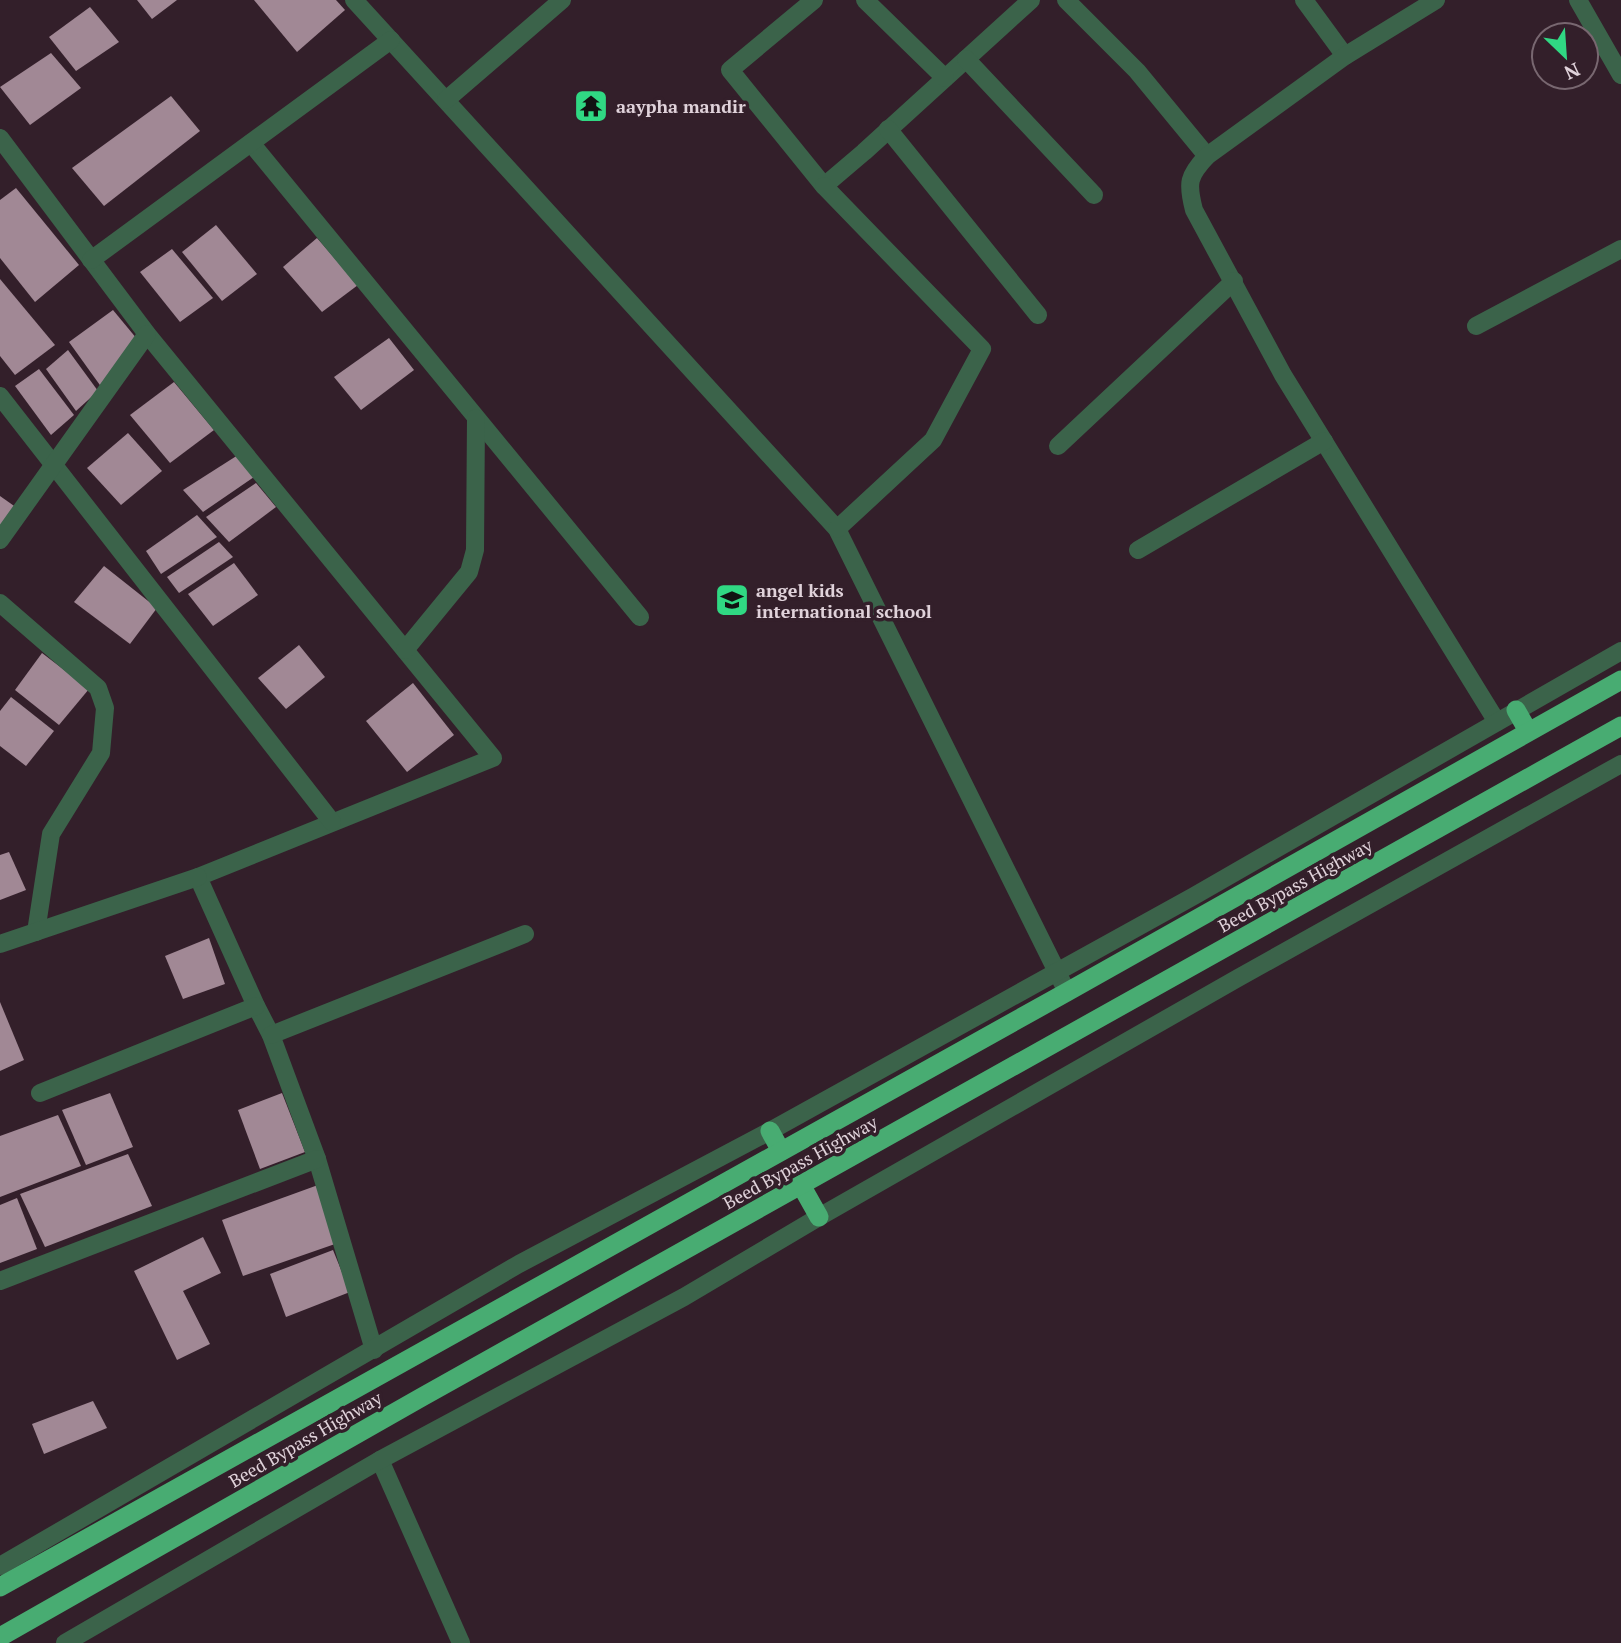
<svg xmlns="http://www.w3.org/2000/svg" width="1621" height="1643" font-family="'PT Serif',serif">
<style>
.building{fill:#a18895}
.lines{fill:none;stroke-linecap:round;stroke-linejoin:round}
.minor{stroke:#3b634a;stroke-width:18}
.tertiary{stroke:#3b634a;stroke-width:18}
.trunk{stroke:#48ac72;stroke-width:19}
.labels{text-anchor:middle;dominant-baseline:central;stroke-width:7;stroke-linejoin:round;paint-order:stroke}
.poi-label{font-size:18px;font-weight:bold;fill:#e0d2da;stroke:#331f2a;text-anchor:start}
.street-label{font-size:18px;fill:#e0d2da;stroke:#331f2a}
</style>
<rect width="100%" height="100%" fill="#331f2a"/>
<g class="building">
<polygon points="137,0 177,0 152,19"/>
<polygon points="254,0 336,0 345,10 297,52"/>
<polygon points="90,7 119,42 76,71 49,37"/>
<polygon points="51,53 81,88 30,125 0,87"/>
<polygon points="171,96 200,131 104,206 72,168"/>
<polygon points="16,188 79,265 35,302 0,258 0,200"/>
<polygon points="216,225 257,274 222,301 182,252"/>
<polygon points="317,238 358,285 322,312 283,267"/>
<polygon points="172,249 213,298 180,322 140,272"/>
<polygon points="0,279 55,345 15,375 0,356"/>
<polygon points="113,310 137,339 102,388 69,342"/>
<polygon points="389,338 414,370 361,410 334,377"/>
<polygon points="68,350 98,391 76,411 46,369"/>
<polygon points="39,369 74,415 51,435 15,386"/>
<polygon points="174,382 214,430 170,463 130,415"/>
<polygon points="128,433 162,471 121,505 87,468"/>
<polygon points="238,455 254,477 203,512 183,490"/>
<polygon points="256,483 276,507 229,542 206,517"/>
<polygon points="0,496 17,508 0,531"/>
<polygon points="197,515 217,537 161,574 146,551"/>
<polygon points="219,542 233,557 179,593 167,577"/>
<polygon points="234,563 258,595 213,626 188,594"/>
<polygon points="104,566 157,608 130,644 74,602"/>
<polygon points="299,645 325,677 286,709 258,678"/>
<polygon points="42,653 89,689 59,725 15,690"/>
<polygon points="413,683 454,735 407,772 366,721"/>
<polygon points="11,697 54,731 26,766 0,746 0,711"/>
<polygon points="9,852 26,890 0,900 0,855"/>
<polygon points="209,938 225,984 183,999 165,956"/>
<polygon points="0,1002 24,1060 0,1071"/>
<polygon points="110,1093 133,1147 86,1165 62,1110"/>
<polygon points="282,1093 305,1152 260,1169 238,1110"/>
<polygon points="58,1115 81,1166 0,1197 0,1136"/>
<polygon points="128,1154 152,1206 45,1247 20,1194"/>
<polygon points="318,1185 335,1244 243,1276 222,1220"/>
<polygon points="17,1198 37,1249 0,1263 0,1205"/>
<polygon points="203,1237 221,1273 183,1291 210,1344 177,1360 134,1271"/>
<polygon points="333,1250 350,1292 286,1317 270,1274"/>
<polygon points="93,1401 107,1428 44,1454 32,1424"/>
</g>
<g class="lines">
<g class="minor">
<polyline points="354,0 837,529 1067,992"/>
<polyline points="814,0 730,70 824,186 864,152 1031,0"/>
<polyline points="865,0 945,78"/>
<polyline points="1066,0 1137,71 1207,156"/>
<polyline points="1304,0 1345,56"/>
<path d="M 1436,0 L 1345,56 L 1207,156 C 1188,176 1187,183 1194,210 L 1283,375 L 1497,722"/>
<polyline points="1578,0 1621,75"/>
<polyline points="966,59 1094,195"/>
<polyline points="446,100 562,0"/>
<polyline points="888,129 1038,315"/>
<polyline points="0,138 147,334 493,758 198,877 256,1006 271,1035 317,1159 374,1350"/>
<polyline points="251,143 640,617"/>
<polyline points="824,186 982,349 933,440 837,529"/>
<polyline points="91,260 391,40"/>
<polyline points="1476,326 1621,249"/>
<polyline points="0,396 332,822"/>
<polyline points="1058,446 1234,281"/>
<polyline points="0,540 147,334"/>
<polyline points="1138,550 1324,441"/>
<polyline points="0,603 98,688 105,708 101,753 51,834 36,932"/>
<polyline points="405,650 469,572 475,550 476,418"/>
<polyline points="0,944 198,877"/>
<polyline points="271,1035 525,934"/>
<polyline points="40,1093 256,1006"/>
<polyline points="0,1281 317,1159"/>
<polyline points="380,1460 461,1643"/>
</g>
<g class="tertiary">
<polyline points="0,1566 519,1264 770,1131 1194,896 1621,651"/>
<polyline points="65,1643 380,1460 684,1297 819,1217 1238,978 1621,764"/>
</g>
<g class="trunk">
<polyline points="1516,710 1528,731"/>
<polyline points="770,1131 781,1151"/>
<polyline points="801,1185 819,1217"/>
<polyline points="0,1587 1067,992 1621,680"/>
<polyline points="0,1637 422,1397 1621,726"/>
</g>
</g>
<defs>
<g id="temple-square" transform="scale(1.75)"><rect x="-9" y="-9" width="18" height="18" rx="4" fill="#30d883" stroke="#331f2a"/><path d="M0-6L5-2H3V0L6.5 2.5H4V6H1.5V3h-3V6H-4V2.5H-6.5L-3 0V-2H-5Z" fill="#111"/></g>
<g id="school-square" transform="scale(1.75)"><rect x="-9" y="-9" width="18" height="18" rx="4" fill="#30d883" stroke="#331f2a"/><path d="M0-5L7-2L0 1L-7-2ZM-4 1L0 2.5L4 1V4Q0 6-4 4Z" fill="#111"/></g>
</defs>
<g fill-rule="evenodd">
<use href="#temple-square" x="591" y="106"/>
<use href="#school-square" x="732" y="600"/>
</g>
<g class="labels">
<g class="poi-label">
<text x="616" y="106">aaypha mandir</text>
<text x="756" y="590">angel kids<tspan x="756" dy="21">international school</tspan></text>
</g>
<g class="street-label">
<text transform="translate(1295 885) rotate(-29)">Beed Bypass Highway</text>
<text transform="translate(800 1162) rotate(-29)">Beed Bypass Highway</text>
<text transform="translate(305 1439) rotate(-30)">Beed Bypass Highway</text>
</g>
</g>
<g transform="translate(1565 56) rotate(155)"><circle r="33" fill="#331f2a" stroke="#786770" stroke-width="2"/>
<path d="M0-5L12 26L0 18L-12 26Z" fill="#30d883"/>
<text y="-10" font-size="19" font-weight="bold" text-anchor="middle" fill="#e0d2da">N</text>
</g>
</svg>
